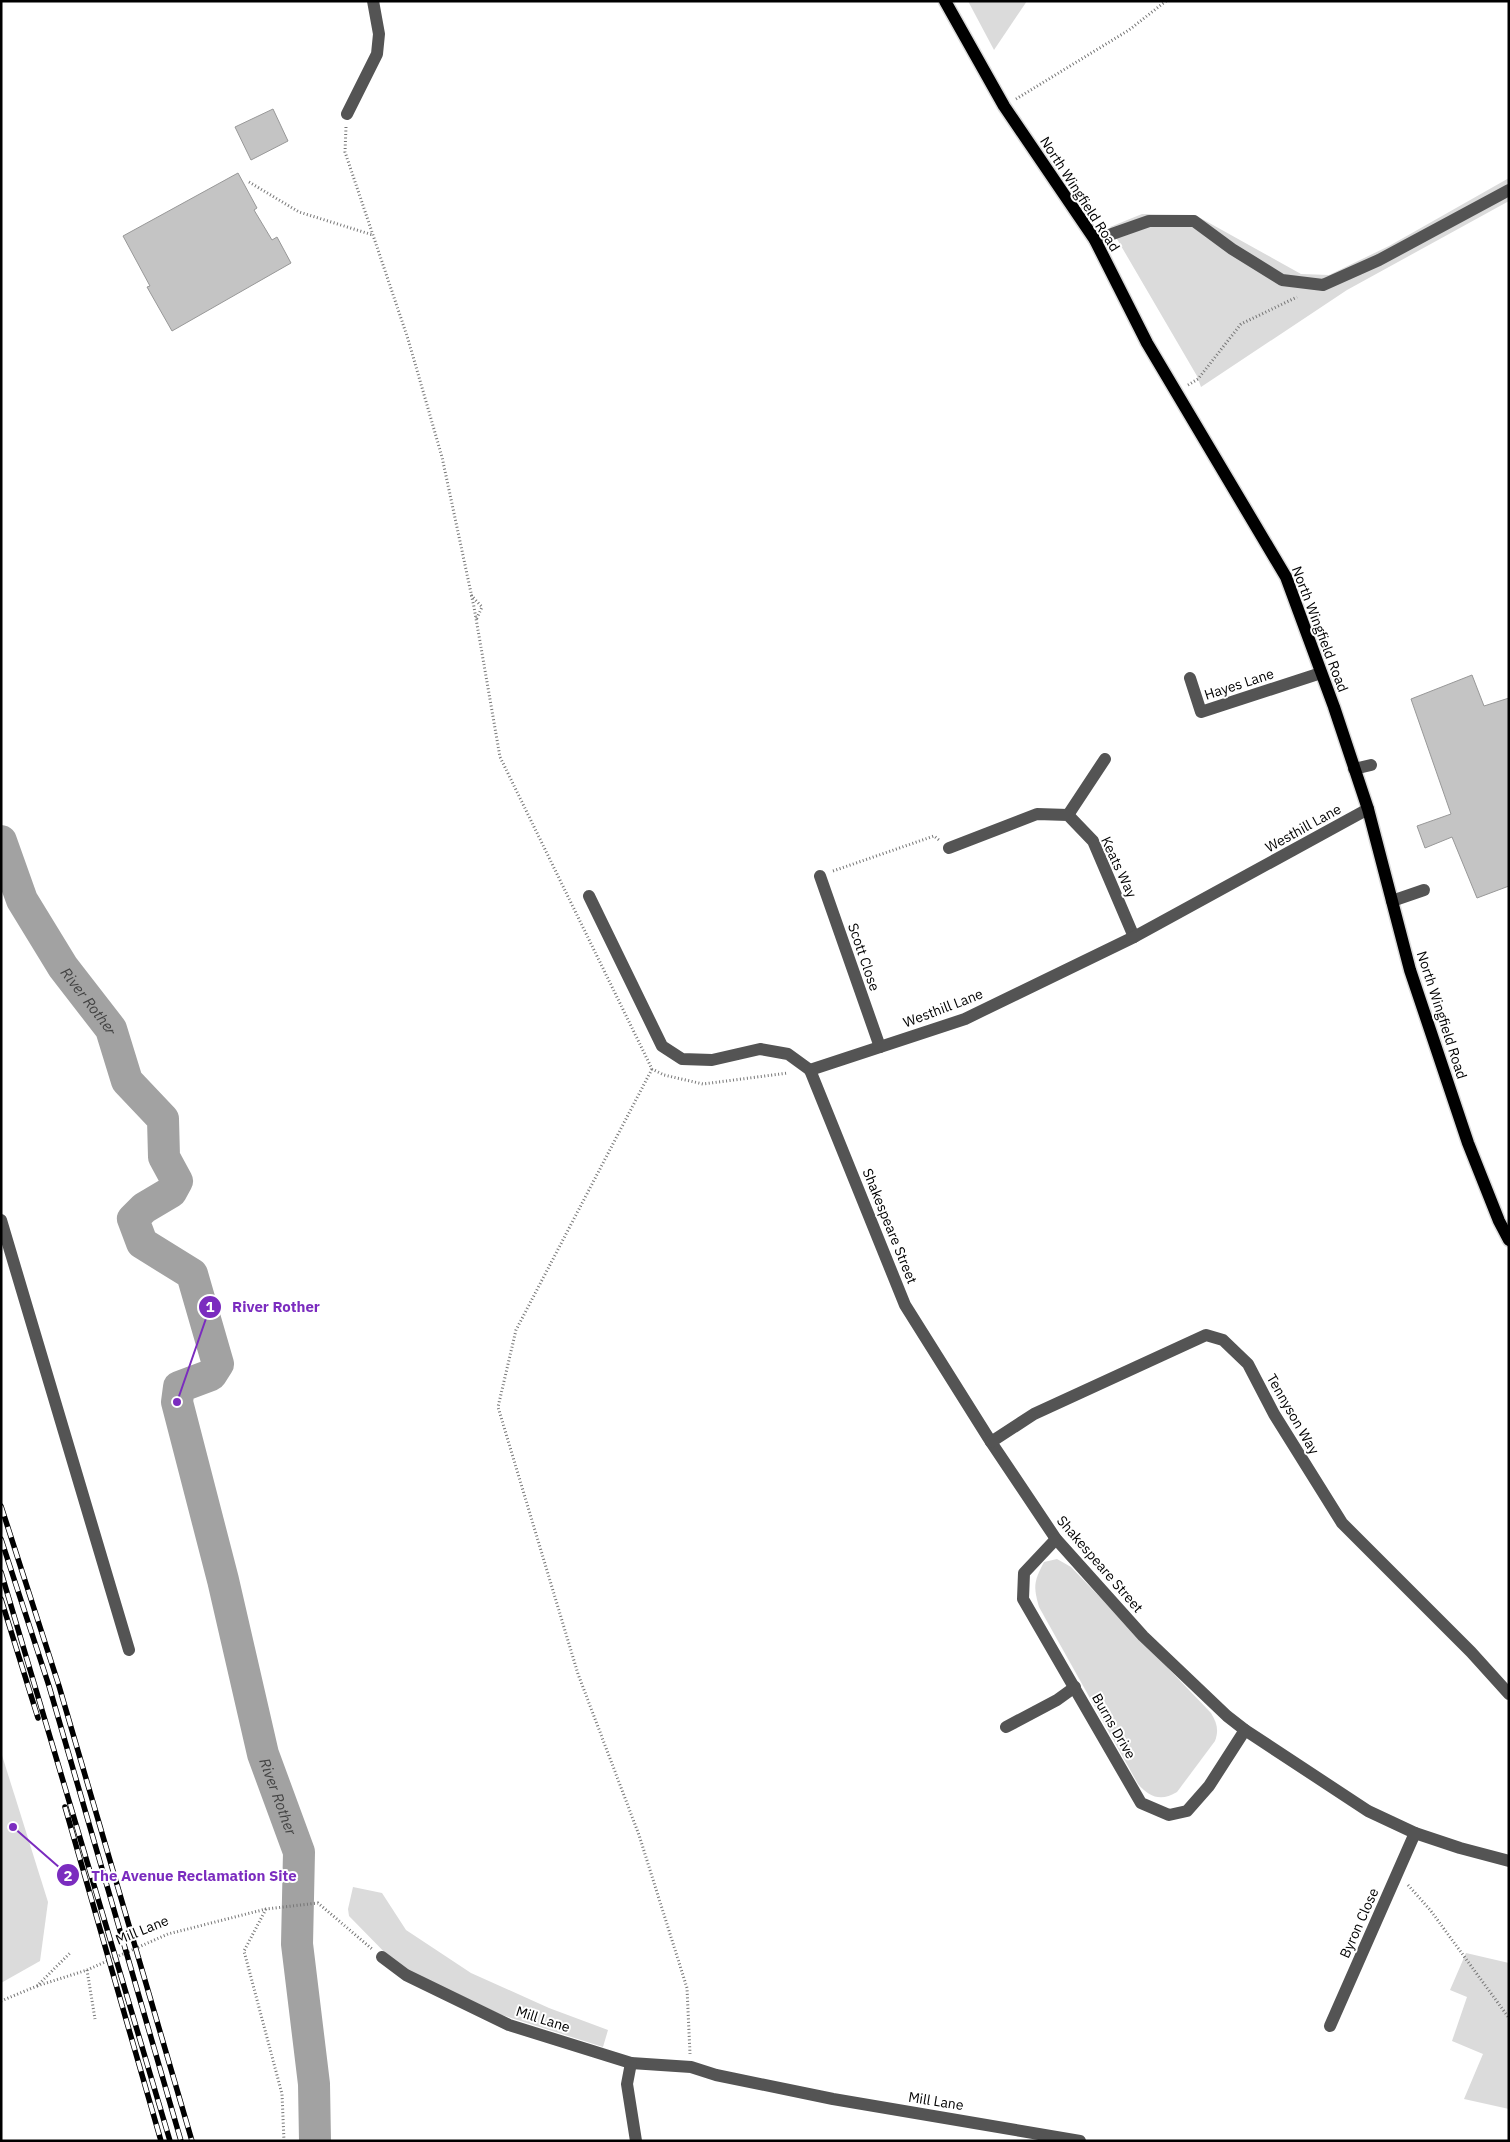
<svg xmlns="http://www.w3.org/2000/svg" width="1510" height="2142" font-family="'IBM Plex Sans',sans-serif">
<style>
.green{fill:#dbdbdb}
.lines{fill:none;stroke-linecap:round;stroke-linejoin:round}
.river{stroke:#a2a2a2;stroke-width:32}
.building{fill:#c4c4c4;stroke:#989898}
.major-casing{stroke:#dbdbdb;stroke-width:15}
.path{stroke:#767676;stroke-width:3;stroke-dasharray:1 2.5;stroke-linecap:butt}
.minor{stroke:#545454;stroke-width:12}
.major{stroke:#000;stroke-width:12}
.rail-casing{stroke:#000;stroke-width:5.5}
.rail{stroke:#fff;stroke-width:4;stroke-dasharray:11;stroke-linecap:butt}
.labels{text-anchor:middle;dominant-baseline:central;stroke-width:4;stroke-linejoin:round;paint-order:stroke}
.street-label{font-size:14px;fill:#000;stroke:#fff}
.water-label{font-size:15px;font-style:italic;fill:#434343;stroke:#fff}
.leader{fill:none;stroke:#7b2cbf;stroke-width:2}
.callout-dot{fill:#7b2cbf;stroke:#fff;stroke-width:2}
.mark-label{font-size:15px;text-anchor:middle;font-weight:bold;fill:#fff}
.callout-label{font-size:15px;text-anchor:middle;font-weight:bold;fill:#7b2cbf;stroke:#fff;stroke-width:4;stroke-linejoin:round;paint-order:stroke}
</style>
<rect width="100%" height="100%" fill="#fff"/>
<g class="green">
<polygon points="968,1 1027,1 994,50"/>
<polygon points="1509,178 1509,201 1347,290 1201,387 1197,376 1110,227 1142,214 1195,215 1301,274 1329,275 1389,246"/>
<path d="M 1057,1559 L 1071,1567 L 1211,1713 C 1217,1723 1219,1730 1215,1741 L 1177,1792 C 1161,1802 1149,1797 1138,1784 L 1039,1607 C 1033,1586 1034,1581 1044,1562 Z"/>
<polygon points="1,1752 48,1902 40,1961 1,1983"/>
<polygon points="353,1887 382,1893 406,1930 471,1973 549,2008 608,2030 603,2047 502,2015 397,1965 349,1916 348,1909"/>
<polygon points="1466,1953 1509,1963 1509,2109 1464,2099 1483,2054 1452,2041 1467,1997 1450,1990"/>
</g>
<g class="lines">
<path class="river" id="s1" d="M 1,841 L 22,900 L 63,967 L 111,1029 L 127,1081 L 163,1119 L 164,1157 L 177,1181 L 171,1192 L 144,1208 L 133,1219 L 142,1243 L 192,1274 L 218,1364 L 211,1375 L 179,1387 L 177,1402 L 223,1580 L 263,1754 L 299,1852 L 297,1944 L 314,2084 L 315,2141"/>
</g>
<g class="building">
<polygon points="273,109 288,141 251,160 235,127"/>
<polygon points="238,173 257,208 254,210 272,240 277,237 291,263 172,331 147,287 150,286 123,236"/>
<polygon points="1472,675 1484,706 1509,698 1509,886 1477,898 1452,837 1425,848 1417,826 1451,814 1411,699"/>
</g>
<g class="lines">
<g class="major-casing">
<polyline id="major" points="945,1 1004,106 1095,240 1147,343 1286,577 1334,707 1368,809 1410,970 1468,1143 1499,1221 1509,1240"/>
</g>
<g class="path">
<polyline points="1016,99 1129,30 1166,1"/>
<polyline points="346,127 345,152 408,339 442,457 474,607 500,757 652,1069 664,1075 703,1084 788,1073"/>
<polyline points="249,182 299,212 373,235"/>
<polyline points="1188,385 1198,379 1241,324 1297,297"/>
<polyline points="471,595 482,607 476,620"/>
<polyline points="833,871 934,836 939,840"/>
<polyline points="652,1069 516,1330 498,1407 578,1674 639,1835 687,1988 690,2054"/>
<polyline points="1408,1885 1431,1911 1509,2018"/>
<polyline points="266,1909 244,1951 282,2094 284,2141"/>
<polyline points="87,1970 95,2019"/>
<polyline points="37,1986 87,1970 168,1934 266,1909 318,1903 372,1949"/>
<polyline points="1,2001 37,1986 70,1953"/>
</g>
<g class="minor">
<polyline points="347,114 377,54 379,34 373,1"/>
<polyline points="1095,240 1149,221 1194,221 1232,249 1282,280 1323,285 1379,260 1509,190"/>
<polyline points="1190,678 1201,712 1321,673"/>
<polyline points="1354,769 1371,765"/>
<polyline points="1068,815 1105,759"/>
<polyline points="949,848 1037,814 1068,815 1093,841 1134,937"/>
<polyline points="820,876 880,1047"/>
<polyline points="589,896 662,1046 682,1059 712,1060 760,1049 788,1054 810,1070"/>
<polyline points="1392,901 1424,890"/>
<polyline points="810,1070 905,1305 991,1442 1056,1539 1143,1636 1227,1716 1245,1730 1368,1811 1415,1833 1460,1848 1509,1861"/>
<polyline points="810,1070 965,1019 1134,937 1368,809"/>
<polyline points="1,1220 129,1650"/>
<polyline points="991,1442 1034,1414 1206,1335 1223,1340 1248,1364 1274,1414 1342,1523 1471,1652 1509,1694"/>
<polyline points="1056,1539 1024,1573 1023,1599 1141,1803 1169,1815 1187,1811 1209,1786 1245,1730"/>
<polyline points="1006,1727 1057,1700 1075,1687"/>
<polyline points="382,1957 406,1975 509,2025 631,2063 691,2067 716,2075 833,2099 1080,2141"/>
<polyline points="1330,2026 1415,1833"/>
<polyline points="631,2063 627,2084 636,2141"/>
</g>
<use href="#major" class="major"/>
<g class="rail-casing">
<g id="rail">
<polyline points="1,1506 59,1686 192,2141"/>
<polyline points="1,1539 49,1686 181,2141"/>
<polyline points="1,1572 170,2141"/>
<polyline points="1,1599 38,1718"/>
<polyline points="65,1807 161,2141"/>
</g>
</g>
<use href="#rail" class="rail"/>
</g>
<g class="labels">
<g class="street-label">
<text transform="translate(1080 194) rotate(57)">North Wingfield Road</text>
<text transform="translate(1320 629) rotate(69)">North Wingfield Road</text>
<text transform="translate(1239 684) rotate(-18)">Hayes Lane</text>
<text transform="translate(1303 828) rotate(-29)">Westhill Lane</text>
<text transform="translate(1119 867) rotate(65)">Keats Way</text>
<text transform="translate(864 957) rotate(71)">Scott Close</text>
<text transform="translate(943 1008) rotate(-21)">Westhill Lane</text>
<text transform="translate(1442 1015) rotate(72)">North Wingfield Road</text>
<text transform="translate(890 1226) rotate(68)">Shakespeare Street</text>
<text transform="translate(1293 1414) rotate(60)">Tennyson Way</text>
<text transform="translate(1100 1564) rotate(49)">Shakespeare Street</text>
<text transform="translate(1114 1726) rotate(60)">Burns Drive</text>
<text transform="translate(1359 1923) rotate(-66)">Byron Close</text>
<text transform="translate(142 1930) rotate(-22)">Mill Lane</text>
<text transform="translate(543 2019) rotate(18)">Mill Lane</text>
<text transform="translate(936 2101) rotate(9)">Mill Lane</text>
</g>
<g class="water-label">
<text stroke="none"><textPath href="#s1" startOffset="184">River Rother</textPath></text>
<text stroke="none"><textPath href="#s1" startOffset="1099">River Rother</textPath></text>
</g>
</g>
<path class="leader" d="M177 1402L210 1307M13 1827L68 1875"/>
<g class="callout-dot">
<circle cx="177" cy="1402" r="5"/>
<circle cx="13" cy="1827" r="5"/>
<circle cx="210" cy="1307" r="12"/>
<circle cx="68" cy="1875" r="12"/>
</g>
<g class="mark-label">
<text x="210" y="1312">1</text>
<text x="68" y="1881">2</text>
</g>
<g class="callout-label">
<text x="276" y="1312">River Rother</text>
<text x="194" y="1881">The Avenue Reclamation Site</text>
</g>
<rect width="1510" height="2142" fill="none" stroke="#000000" stroke-width="5"/>
</svg>
